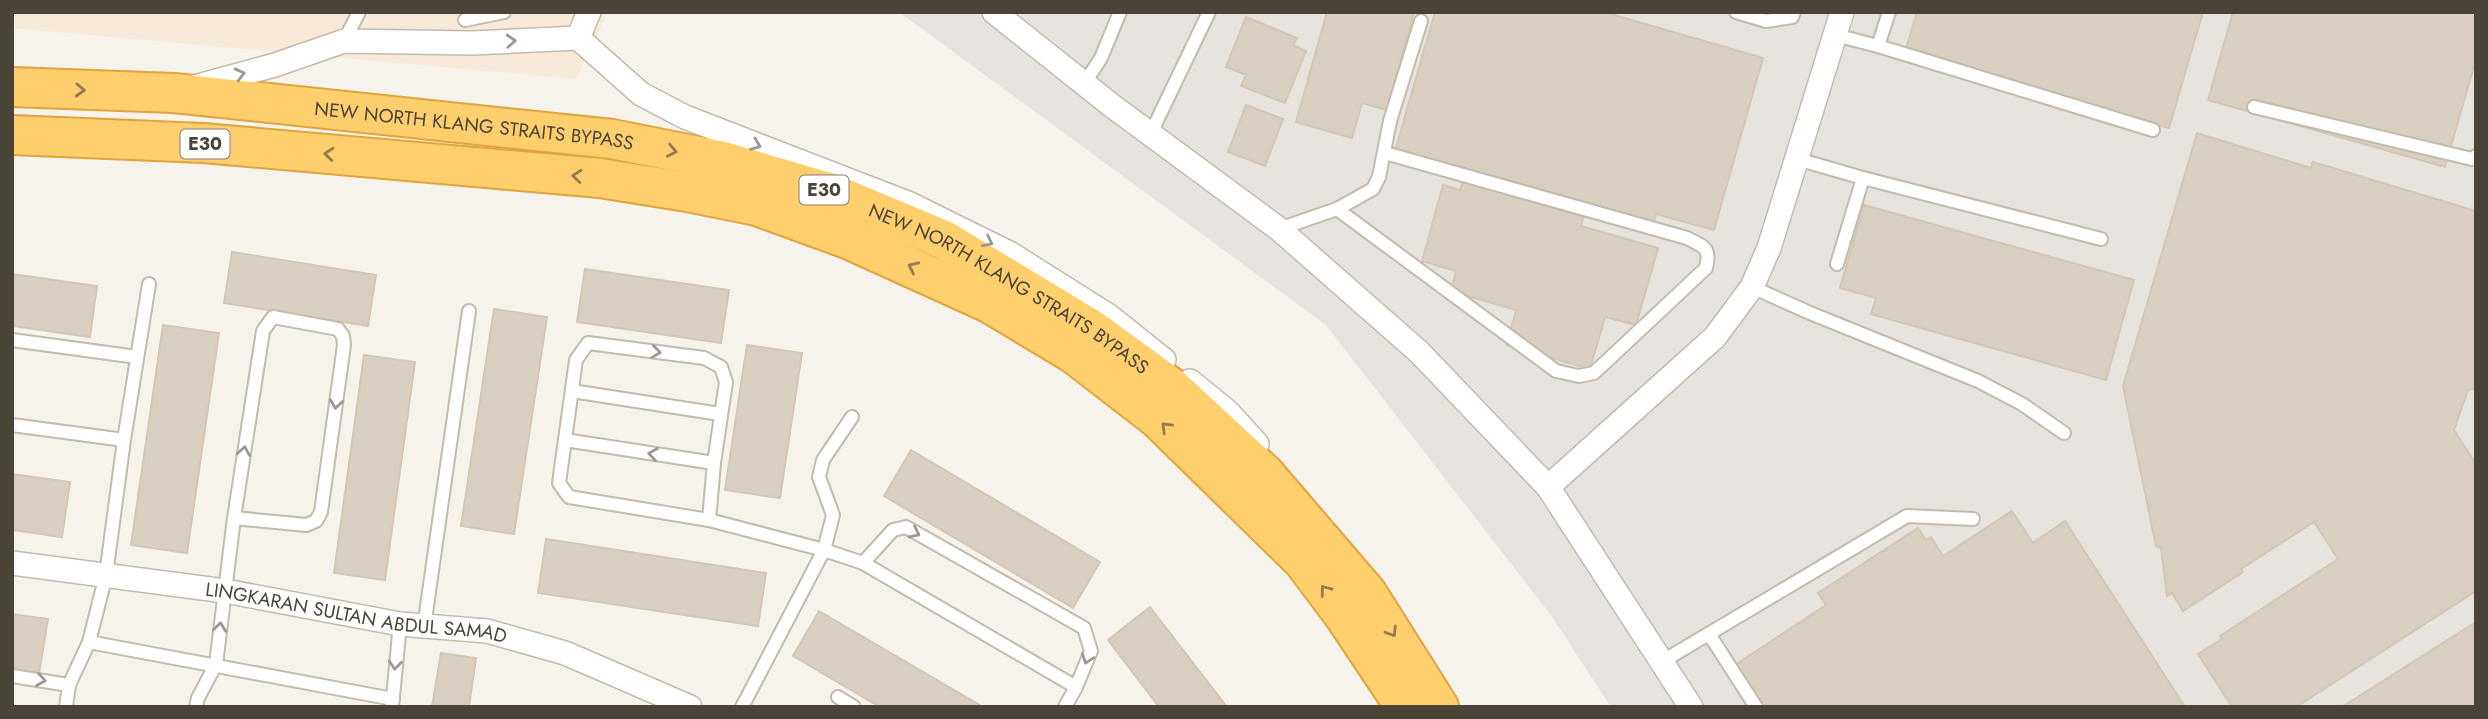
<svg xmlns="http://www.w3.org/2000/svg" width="2488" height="719" font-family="Jost,sans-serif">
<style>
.commercial{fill:#f7ead8}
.industrial{fill:#e6e2dd}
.building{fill:#d8cfc1;stroke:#d3c7b4;stroke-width:2}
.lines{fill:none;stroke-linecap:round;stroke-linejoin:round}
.lane-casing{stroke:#c2bbae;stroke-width:16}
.street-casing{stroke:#c2bbae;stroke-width:26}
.highway-casing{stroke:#e0a43c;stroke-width:42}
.lane{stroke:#fff;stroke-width:12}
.street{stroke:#fff;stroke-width:23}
.highway{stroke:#ffcf6e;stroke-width:38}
.oneway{stroke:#9c9892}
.oneway2{stroke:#937c4e}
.labels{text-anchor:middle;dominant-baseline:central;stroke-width:6;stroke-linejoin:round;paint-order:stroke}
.shield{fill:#fff;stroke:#817c74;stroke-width:2}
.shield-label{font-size:18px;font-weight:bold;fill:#4b4439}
.street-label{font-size:19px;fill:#4b4439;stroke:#fff}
</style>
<rect width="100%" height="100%" fill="#f6f3ec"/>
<polygon class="commercial" points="12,12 608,12 576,79 12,28"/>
<polygon class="industrial" points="899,12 2476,12 2476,707 1611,707 1550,614 1326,325"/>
<g class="building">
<polygon points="1327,12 1414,12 1387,110 1362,103 1352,138 1296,122"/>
<polygon points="1435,12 1604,12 1763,58 1714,230 1656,214 1653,224 1587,206 1581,226 1658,248 1636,325 1605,317 1590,369 1507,345 1516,310 1451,291 1456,271 1422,261 1443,185 1460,190 1466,171 1395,151"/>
<polygon points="1917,12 2203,12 2169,128 1905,52"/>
<polygon points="2233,12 2476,12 2476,59 2445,167 2208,100"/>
<polygon points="1246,17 1297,38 1293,45 1306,51 1285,103 1241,86 1246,75 1226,67"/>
<polygon points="1246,105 1283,119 1265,166 1228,152"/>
<polygon points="2197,133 2311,168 2313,162 2476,211 2476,389 2468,390 2454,430 2476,464 2476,591 2296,707 2232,707 2198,654 2222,639 2220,636 2338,559 2314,522 2241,569 2243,572 2183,611 2172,593 2167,596 2161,548 2156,546 2123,386"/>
<polygon points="1864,205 2134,280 2106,380 1871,314 1876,298 1840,288"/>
<polygon points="232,252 376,275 368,326 224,303"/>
<polygon points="585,269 729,290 721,343 577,322"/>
<polygon points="12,274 97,286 90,337 12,326"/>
<polygon points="494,309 547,317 514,534 461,526"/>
<polygon points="163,325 219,333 187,553 131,545"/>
<polygon points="747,345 802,353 780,498 725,490"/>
<polygon points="364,355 415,362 385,580 334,573"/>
<polygon points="911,450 1100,562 1073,608 884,496"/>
<polygon points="12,474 70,482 62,537 12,530"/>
<polygon points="2012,511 2033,543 2065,521 2185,707 1762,707 1735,665 1826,605 1818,593 1918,528 1926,540 1931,537 1943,556"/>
<polygon points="546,539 766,573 758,626 538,593"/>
<polygon points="1150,607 1227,707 1159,707 1108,640"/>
<polygon points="819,611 983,707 880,707 793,656"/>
<polygon points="12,614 48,619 39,674 12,670"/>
<polygon points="2476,622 2476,707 2342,707"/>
<polygon points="441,653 476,658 469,707 432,707"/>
</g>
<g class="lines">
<g class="lane-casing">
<g id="lane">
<polyline points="1736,12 1766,21 1792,17 1794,12"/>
<polyline points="465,20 504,12"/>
<polyline points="1835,35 1878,46 2153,130"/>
<polyline points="344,41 359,12"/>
<polyline points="1878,46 1889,12"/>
<polyline points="1084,84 1101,58 1120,12"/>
<polyline points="2254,107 2472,159 2476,156"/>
<polyline points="1150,135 1209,12"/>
<polyline points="1797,159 1863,178 2101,239"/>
<path d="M 1337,209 L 1556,371 L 1579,376 L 1594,373 L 1706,268 C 1711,247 1704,247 1687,238 L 1385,153"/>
<polyline points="1279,229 1337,209 1373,189 1379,177 1390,121 1421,21"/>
<polyline points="1837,264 1863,178"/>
<polyline points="1752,287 1810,313 1978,381 2022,404 2064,433"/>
<polyline points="12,340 137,357"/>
<polyline points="572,391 720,414"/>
<polyline points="12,425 124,440"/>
<polyline points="565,440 714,463 726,382 721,367 704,358 588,343 576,360 559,483 569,497 709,520 824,550 863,563 1076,687 1065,707"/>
<polyline points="709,520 714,463"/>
<polyline points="863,563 893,530 906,527 1084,628 1091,651 1076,687"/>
<polyline points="424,627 469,311"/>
<polyline points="1709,634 1756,707"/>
<polyline points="89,642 393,699"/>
<polyline points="1663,661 1907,516 1973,519"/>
<polyline points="12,676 69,685"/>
<polyline points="838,697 854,707"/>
<polyline points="66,707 69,685 89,642 106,575 124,440 149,284"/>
<polyline points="196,707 198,698 216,664 234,518 263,331 273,317 338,329 343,336 344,345 321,512 316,521 306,525 234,518"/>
<polyline points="392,707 400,624"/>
<polyline points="742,707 824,550 833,515 819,477 823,460 852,417"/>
</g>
</g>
<g class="street-casing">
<g id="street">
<polyline points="994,12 1111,105 1279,229 1419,352 1548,487 1691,707"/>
<polyline points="578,38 589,12"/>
<polyline points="194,87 275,65 344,41 473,43 578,38 641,94 685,117 910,204 1011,254 1109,316 1164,360"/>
<polyline points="1190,381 1228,412 1257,444"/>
<polyline points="1548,487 1715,337 1752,287 1769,248 1842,12"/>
<path id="s1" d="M 12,563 L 225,591 L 400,624 L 487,631 L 565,653 L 690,707"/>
</g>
</g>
<g class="highway-casing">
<g id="highway">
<path id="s2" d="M 12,87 L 174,93 L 612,139 L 723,161 L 832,193 L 944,240 L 1093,330 L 1171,387 L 1265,474 L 1367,593 L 1439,707"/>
<polyline points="12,135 203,143 600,178 687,192 757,206 850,240 989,303 1074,354 1158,419 1303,561 1345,617 1405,707"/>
</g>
</g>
<use href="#lane" class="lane"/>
<use href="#street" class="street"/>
<use href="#highway" class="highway"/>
</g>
<defs><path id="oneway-chevron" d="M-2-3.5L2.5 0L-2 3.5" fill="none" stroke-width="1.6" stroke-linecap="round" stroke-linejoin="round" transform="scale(1.75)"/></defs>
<g class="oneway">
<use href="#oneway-chevron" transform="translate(511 41) rotate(-3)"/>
<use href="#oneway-chevron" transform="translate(240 74) rotate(-14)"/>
<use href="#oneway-chevron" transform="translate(756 145) rotate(21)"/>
<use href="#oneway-chevron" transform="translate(988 242) rotate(26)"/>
<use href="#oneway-chevron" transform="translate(656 352) rotate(7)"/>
<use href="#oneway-chevron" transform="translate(336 404) rotate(98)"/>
<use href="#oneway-chevron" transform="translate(244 451) rotate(-81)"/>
<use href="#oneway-chevron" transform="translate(653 454) rotate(-171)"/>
<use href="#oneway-chevron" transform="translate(915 533) rotate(26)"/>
<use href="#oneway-chevron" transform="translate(220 627) rotate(-83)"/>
<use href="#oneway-chevron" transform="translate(1087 659) rotate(109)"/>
<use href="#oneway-chevron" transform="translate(395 665) rotate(96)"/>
<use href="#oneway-chevron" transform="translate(41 680) rotate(9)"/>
</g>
<g class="oneway2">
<use href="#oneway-chevron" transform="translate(80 90) rotate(2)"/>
<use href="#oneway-chevron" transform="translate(672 151) rotate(11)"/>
<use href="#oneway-chevron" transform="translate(329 154) rotate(-175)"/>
<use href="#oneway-chevron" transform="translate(577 176) rotate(-175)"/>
<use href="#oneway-chevron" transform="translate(913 267) rotate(-155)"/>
<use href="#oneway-chevron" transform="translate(1166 427) rotate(-136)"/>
<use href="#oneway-chevron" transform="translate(1325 590) rotate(-127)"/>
<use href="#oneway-chevron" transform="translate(1392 632) rotate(58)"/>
</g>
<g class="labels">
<g class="shield">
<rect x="180.5" y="129.5" width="49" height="29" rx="5"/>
<rect x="799.5" y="175.5" width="49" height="29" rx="5"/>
</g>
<g class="shield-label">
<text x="205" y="144">E30</text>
<text x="824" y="190">E30</text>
</g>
<g class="street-label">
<text stroke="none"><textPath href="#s2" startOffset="464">NEW NORTH KLANG STRAITS BYPASS</textPath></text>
<text stroke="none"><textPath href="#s2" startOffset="1031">NEW NORTH KLANG STRAITS BYPASS</textPath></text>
<text stroke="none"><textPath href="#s1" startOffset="348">LINGKARAN SULTAN ABDUL SAMAD</textPath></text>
</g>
</g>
<rect width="2488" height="719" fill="none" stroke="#4b4439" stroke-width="28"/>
</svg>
